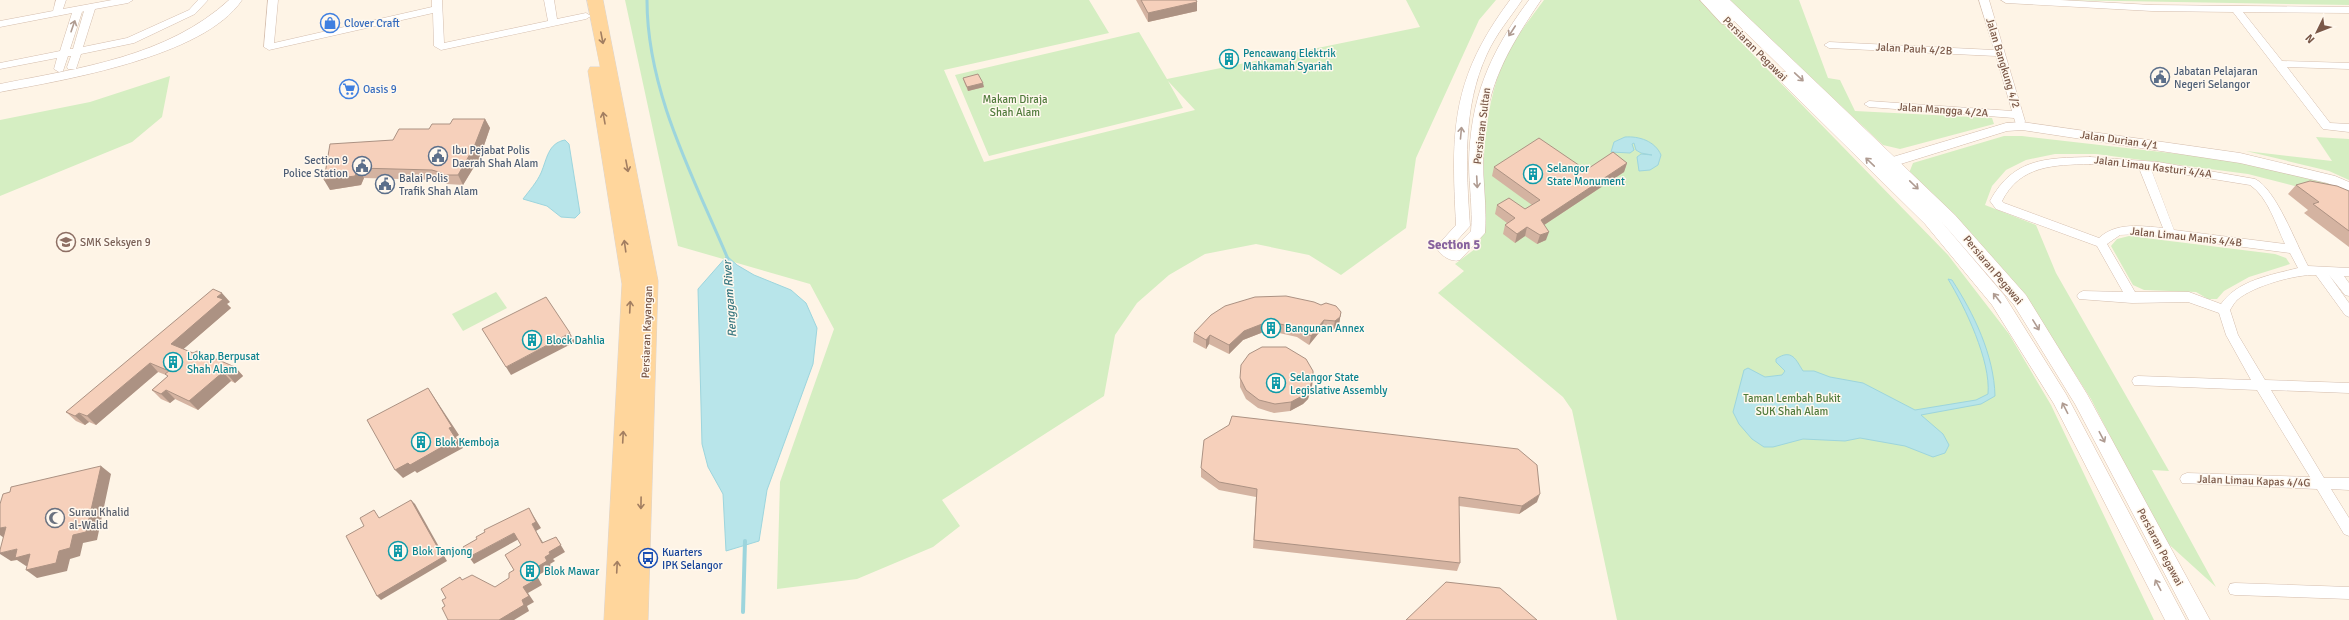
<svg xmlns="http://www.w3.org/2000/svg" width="2349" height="620" font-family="Signika,sans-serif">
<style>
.green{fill:#d5eec2}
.water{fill:#b8e5ea;stroke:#9dd5dd}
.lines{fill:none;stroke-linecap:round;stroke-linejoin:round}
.stream-far1{stroke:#9dd5dd;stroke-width:3}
.stream{stroke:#9dd5dd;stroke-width:4}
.minor-casing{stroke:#d4bdad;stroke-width:1}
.tertiary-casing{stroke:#d4bdad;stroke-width:1}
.secondary-casing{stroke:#dabeac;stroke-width:1}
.primary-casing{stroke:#dcd4cf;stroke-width:1}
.minor{fill:#fff;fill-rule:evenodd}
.tertiary{fill:#fff;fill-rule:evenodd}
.secondary{fill:#fff;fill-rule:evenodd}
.primary{fill:#ffd69c;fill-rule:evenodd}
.wall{fill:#d4b3a1}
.shaded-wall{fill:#ac9283}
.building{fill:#f6d0bb;stroke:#ac9283}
.oneway{stroke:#af9b91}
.oneway2{stroke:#a27e61}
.labels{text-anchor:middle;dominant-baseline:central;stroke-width:3;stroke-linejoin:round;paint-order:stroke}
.shop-label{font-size:11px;fill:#366cbe;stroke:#fff8ee;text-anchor:start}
.street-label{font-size:11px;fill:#7a5848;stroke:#fff8ee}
.culture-label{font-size:11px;fill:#0d838f;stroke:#fff8ee;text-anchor:start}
.service-label{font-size:11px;fill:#4e5e75;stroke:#fff8ee;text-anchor:start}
.park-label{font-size:11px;fill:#517b3c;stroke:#fff8ee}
.education-label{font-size:11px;fill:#785e54;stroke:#fff8ee;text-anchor:start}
.worship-label{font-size:11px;fill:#5b616d;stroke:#fff8ee;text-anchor:start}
.transit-label{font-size:11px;fill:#164399;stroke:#fff8ee;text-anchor:start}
.water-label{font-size:12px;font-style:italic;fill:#3a7881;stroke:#fff8ee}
.quarter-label{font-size:13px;font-weight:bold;fill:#88639e;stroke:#fff8ee}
</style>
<rect width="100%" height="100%" fill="#fef4e6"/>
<g class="green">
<polygon points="625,0 1089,0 1109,33 944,70 984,162 1195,110 1168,81 1183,108 989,156 955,75 1139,32 1167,79 1420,27 1406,0 1496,0 1479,20 1416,158 1406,228 1341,275 1309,255 1256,244 1205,254 1169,275 1137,303 1115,335 1104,396 942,500 960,526 933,547 857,579 777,589 780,482 834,329 810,284 678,246"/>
<path d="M 1544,0 L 1700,0 L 1948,255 L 2009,334 L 2051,405 L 2154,620 L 1617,620 L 1572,410 L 1563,397 L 1438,293 L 1464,271 L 1455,264 L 1475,249 L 1481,240 C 1484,177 1479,102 1512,45 C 1521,30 1533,15 1544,0 Z"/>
<polygon points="1728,0 1799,0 1828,78 1840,80 1855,111 1992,118 1994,124 1900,149 1883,145"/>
<polygon points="2064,0 2349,0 2349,5"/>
<polygon points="170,76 162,117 132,142 0,196 0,120 90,102"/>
<polygon points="2004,136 2022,136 2240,161 2330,184 2349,191 2329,195 2248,174 2096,154 2055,154 2026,160 2006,170 1992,186 1985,205 2036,225 2056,273 2169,471 2152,470 2216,587 2163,539 2091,399 2027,298 1909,173 1913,163"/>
<polygon points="2316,137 2349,139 2349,180 2329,171 2246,151 2332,161"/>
<polygon points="2129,236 2275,254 2286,258 2290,264 2249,277 2224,291 2217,299 2208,299 2196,292 2144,290 2133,285 2111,246 2117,239"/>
<polygon points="496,292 507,308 463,331 452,314"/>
</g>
<g class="water">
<path d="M 1625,137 C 1639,136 1655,141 1661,155 L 1658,165 L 1650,170 L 1639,171 L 1637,157 L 1641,154 L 1652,155 L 1641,153 L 1636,150 L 1634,143 L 1632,144 L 1634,150 L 1630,153 L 1611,152 L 1614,142 Z"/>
<path d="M 565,140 L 569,144 L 580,213 L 575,218 L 561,217 L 547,206 L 523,199 C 529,191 537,182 541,173 C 547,159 548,143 565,140 Z"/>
<polygon points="727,256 737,265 754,275 791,290 806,303 817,328 813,364 767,490 759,541 726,551 723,494 708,467 702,444 698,289"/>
<path d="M 1948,279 L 1952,280 C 1974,314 1994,355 1995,396 L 1981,404 L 1921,415 L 1943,434 L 1949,445 L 1945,453 L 1933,457 L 1905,446 L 1860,438 L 1845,441 L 1803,439 L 1773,447 L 1764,447 L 1752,439 L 1739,424 L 1733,412 L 1744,370 L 1748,368 L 1765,377 L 1782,375 L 1785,371 L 1776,362 L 1776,359 C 1792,348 1796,360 1803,371 L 1814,371 L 1830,377 L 1863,383 L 1915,410 L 1976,400 L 1988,394 C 1991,361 1965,307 1948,279 Z"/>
</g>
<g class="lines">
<path class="stream-far1" d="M 647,0 C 647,92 693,176 728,259"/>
<polyline class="stream" points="743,612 745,541"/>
<g class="minor-casing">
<g id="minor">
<path d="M 56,0 L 66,0 L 63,9 L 112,0 L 133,0 L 128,3 L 95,9 L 83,47 L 127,38 L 189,10 L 198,0 L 208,0 L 195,14 L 134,43 L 81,54 L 76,69 L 68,69 L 67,67 L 71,56 L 68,56 L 63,71 L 59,72 L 54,69 L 57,58 L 0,69 L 0,63 L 60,51 L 72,13 L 0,27 L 0,21 L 53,11 ZM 84,11 L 73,49 L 70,49 L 82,12 Z"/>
<polygon points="268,0 278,0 274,43 432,7 432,0 442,0 444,43 548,21 544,0 554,0 557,19 586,13 591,16 586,19 441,50 434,46 433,13 269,50 264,47"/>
<polygon points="1979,0 1989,0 2025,121 2024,124 2016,124 2014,118 1869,107 1864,104 1869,101 2012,111 1996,56 1829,48 1824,45 1829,42 1994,50"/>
<polygon points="2001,0 2060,0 2152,5 2349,7 2349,13 2243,12 2282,61 2349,63 2349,69 2287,67 2330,123 2349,124 2349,132 2323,129 2233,12 2152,11 2006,3"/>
<path d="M 2090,157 L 2158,162 L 2255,179 C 2276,189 2296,244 2308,266 L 2349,268 L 2349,276 L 2344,276 L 2349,283 L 2349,296 L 2345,295 L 2329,275 L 2349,303 L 2349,317 L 2345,315 L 2316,275 C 2296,274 2253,286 2237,300 C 2234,303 2232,307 2230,310 L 2238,335 L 2265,380 L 2349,383 L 2349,393 L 2271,390 L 2324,478 L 2349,478 L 2349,490 L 2331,489 L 2349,518 L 2349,536 L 2344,534 L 2317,489 L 2182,483 L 2180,479 L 2182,475 L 2187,473 L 2310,477 L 2257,390 L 2134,385 L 2132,381 L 2134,377 L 2138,376 L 2251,380 L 2226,335 L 2219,313 L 2188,302 L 2132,303 L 2079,299 L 2077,296 L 2079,293 L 2083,291 L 2123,292 L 2097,246 L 1996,209 L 1990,201 C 2013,158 2046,158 2090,157 ZM 2090,164 L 2139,168 L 2163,228 C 2141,226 2116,222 2099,238 L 2004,203 L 2002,201 C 2020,165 2054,165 2090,164 ZM 2151,169 L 2250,185 C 2268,197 2276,225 2285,244 L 2174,230 ZM 2143,234 L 2290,253 L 2298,268 C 2271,275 2238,280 2221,304 L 2189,292 L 2135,292 L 2107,244 L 2120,235 Z"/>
<polygon points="2235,583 2349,587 2349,599 2235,595 2230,594 2228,589 2230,584"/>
</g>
</g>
<g class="tertiary-casing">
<g id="tertiary">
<path d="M 229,0 L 242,0 C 204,57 64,80 0,92 L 0,84 C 79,68 167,57 229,0 Z"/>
<path d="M 1510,0 L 1522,0 C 1510,18 1496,34 1487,54 C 1462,108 1466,168 1470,226 L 1452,246 L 1454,248 L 1471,231 C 1473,209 1469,186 1469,164 C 1470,98 1490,52 1529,0 L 1541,0 C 1504,55 1483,92 1483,160 C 1483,184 1487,208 1485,233 L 1460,260 C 1451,263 1440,255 1436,247 L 1456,225 C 1451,130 1451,79 1510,0 Z"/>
<polygon points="2022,122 2240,153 2335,176 2349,182 2349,192 2327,183 2240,163 2022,130 2007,131 1891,167 1884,162 1886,159 2006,123"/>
</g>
</g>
<g class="secondary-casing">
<polygon id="secondary" points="1700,0 1715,0 1717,2 1715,0 1730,0 1955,215 2026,295 2087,394 2210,620 2189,620 2075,404 2014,305 1940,220 2004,295 2066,394 2186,620 2165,620 2054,404 1992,305 1925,224 1774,75 1776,72 1786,72 1732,19 1734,21 1732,24 1722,24"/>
</g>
<g class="primary-casing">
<polygon id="primary" points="587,0 603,0 658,281 648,620 604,620 622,284 588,71 590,67 600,67"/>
</g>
<use href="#minor" class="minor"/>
<use href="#tertiary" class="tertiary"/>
<use href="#secondary" class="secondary"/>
<use href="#primary" class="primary"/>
</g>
<g class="wall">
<polygon points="1136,0 1196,0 1197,2 1197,11 1148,22"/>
<polygon points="963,78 984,87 968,91 964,82"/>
<polygon points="485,119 490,128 480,157 463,185 447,184 445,182 437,180 364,178 361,185 330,190 393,140 429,129 450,124"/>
<polygon points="1627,163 1624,172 1544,225 1546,240 1537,244 1525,236 1515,243 1503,234 1505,225 1507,223 1495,214 1497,205 1525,209 1532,205 1492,176 1494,167 1586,170"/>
<polygon points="2296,185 2349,191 2349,247 2304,213 2308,210 2288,194"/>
<polygon points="230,302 227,304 231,308 183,349 193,353 235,367 243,376 235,383 231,381 198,410 175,399 170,403 161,399 152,390 168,376 166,375 158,372 96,425 89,422 85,425 76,421 66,412"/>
<polygon points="1326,303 1339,326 1333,330 1322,329 1309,345 1297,337 1279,333 1261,333 1243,340 1229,354 1209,344 1206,349 1193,342 1194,333 1321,305"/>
<polygon points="1240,378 1313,378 1312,386 1308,399 1303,404 1290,411 1274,413 1258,408 1246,399 1240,387"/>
<polygon points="1201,468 1537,502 1519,514 1459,506 1460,563 1457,571 1253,548 1256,497 1219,490 1201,477"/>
</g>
<g class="shaded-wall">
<polygon points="1197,2 1197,11 1148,22 1148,13"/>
<polygon points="983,83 984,87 968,91 967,87"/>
<polygon points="485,119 490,128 480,157 463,185 458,175"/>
<polygon points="1627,163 1624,172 1538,229 1541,220"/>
<polygon points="358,168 364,178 361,185 330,190 324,180"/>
<polygon points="1527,227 1525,236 1515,243 1517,234"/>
<polygon points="1549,232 1546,240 1537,244 1540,235"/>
<polygon points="222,293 230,302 227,304 231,308 179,353 171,344 217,297"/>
<polygon points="1341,312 1339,326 1333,330 1335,321"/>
<polygon points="1324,320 1322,329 1309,345 1311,336"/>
<polygon points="1262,324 1261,333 1243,340 1229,354 1229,345 1244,331"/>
<polygon points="570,333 575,342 511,375 506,367"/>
<polygon points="1210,335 1209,344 1206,349 1206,340"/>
<polygon points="150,363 158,372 96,425 87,416"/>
<polygon points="235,367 243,376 235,383 227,374"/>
<polygon points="223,372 231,381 198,410 189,401"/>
<polygon points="1313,378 1312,386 1308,399 1303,404 1290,411 1291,402"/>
<polygon points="428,388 434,397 459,435 456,437 463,448 417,473 415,471 403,478 395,470 449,428"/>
<polygon points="166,390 175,399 170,403 161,394"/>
<polygon points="79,413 89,422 85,425 75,416"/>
<polygon points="101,466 111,474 97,540 83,543 80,556 70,559 67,571 37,578 26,570 59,551"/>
<polygon points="1540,494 1537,502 1519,514 1522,506"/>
<polygon points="411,500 415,504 447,561 381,600 377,596"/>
<polygon points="529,508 533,515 541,528 536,531 547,549 542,543 532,524"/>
<polygon points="6,527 4,538 0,535 0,528"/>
<polygon points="514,533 519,539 474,564 469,557"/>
<polygon points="556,537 565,552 553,559 555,561 550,564 552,567 537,576 542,585 528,593 534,602 527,606 529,611 514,620 499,620 523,587 532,570 545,557 549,552"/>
<polygon points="17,549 30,554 41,563 26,566 17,560 11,561 0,554 0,553"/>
</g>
<g class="building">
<polygon points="1141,0 1196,0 1197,2 1148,13"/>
<polygon points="978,74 983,83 967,87 963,78"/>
<polygon points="453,119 485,119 474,147 458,175 441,175 442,173 432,170 358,168 355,176 324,180 330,144 393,140 399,129 429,129 432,124 450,124"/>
<polygon points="1539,138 1586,170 1613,152 1627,163 1541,220 1549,232 1540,235 1527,227 1517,234 1505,225 1515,218 1497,205 1509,198 1525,209 1540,200 1494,167"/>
<polygon points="2310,181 2337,186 2349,191 2349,231 2313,204 2319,202 2296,185"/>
<polygon points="213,289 222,293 217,297 223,299 171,344 193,353 197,351 235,367 227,374 223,372 189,401 166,390 161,394 152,390 168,376 165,374 169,371 150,363 87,416 79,413 75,416 66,412"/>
<polygon points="1286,296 1314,302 1321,305 1326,303 1336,306 1341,312 1340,317 1335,321 1324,320 1311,336 1298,328 1280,324 1262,324 1244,331 1229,345 1210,335 1206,340 1194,333 1211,315 1225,306 1255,297"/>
<polygon points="546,297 570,333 506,367 482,329"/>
<polygon points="1262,347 1286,347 1306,359 1313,371 1313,378 1309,390 1304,395 1291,402 1275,404 1259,400 1246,390 1240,378 1241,365 1249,354"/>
<polygon points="428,388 452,427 449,428 456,439 410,465 408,463 395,470 367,420"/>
<polygon points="1232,416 1518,449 1537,465 1540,494 1522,506 1459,497 1460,563 1254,540 1257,489 1219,482 1201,468 1204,440 1229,425"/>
<polygon points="101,466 86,532 73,535 70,548 59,551 56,563 26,570 30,554 15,558 17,549 0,553 0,550 6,527 0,528 0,504 3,494 10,492 11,487"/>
<polygon points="411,500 443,557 377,596 346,536 364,526 360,518 374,510 379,518"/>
<polygon points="529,508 536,522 532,524 542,543 556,537 561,545 549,552 550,554 545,557 547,561 532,570 537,579 523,587 529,596 522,600 524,605 499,620 448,620 442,608 445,606 442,600 446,598 441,589 460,577 462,580 472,575 495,587 509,578 509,573 514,570 505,555 521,545 514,533 469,557 463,547 477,539 476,537 485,532 484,530"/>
<polygon points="1446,582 1500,588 1537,620 1406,620"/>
</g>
<defs><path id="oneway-shaft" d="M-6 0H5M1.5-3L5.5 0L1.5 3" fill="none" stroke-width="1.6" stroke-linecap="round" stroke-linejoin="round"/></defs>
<g class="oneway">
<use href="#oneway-shaft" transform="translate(73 26) rotate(-71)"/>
<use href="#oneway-shaft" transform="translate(1512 31) rotate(123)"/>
<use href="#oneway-shaft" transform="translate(1799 77) rotate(43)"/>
<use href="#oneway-shaft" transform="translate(1461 133) rotate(-85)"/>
<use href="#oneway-shaft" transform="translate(1870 162) rotate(-136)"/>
<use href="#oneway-shaft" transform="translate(1477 182) rotate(87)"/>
<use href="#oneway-shaft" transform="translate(1914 185) rotate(44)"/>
<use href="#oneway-shaft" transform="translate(1997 298) rotate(-128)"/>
<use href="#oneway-shaft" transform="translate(2036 325) rotate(58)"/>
<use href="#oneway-shaft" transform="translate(2065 408) rotate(-117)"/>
<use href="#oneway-shaft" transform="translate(2102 437) rotate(62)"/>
<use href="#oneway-shaft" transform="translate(2158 585) rotate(-118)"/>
</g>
<g class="oneway2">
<use href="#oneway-shaft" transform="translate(602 38) rotate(79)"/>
<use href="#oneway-shaft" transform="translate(604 118) rotate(-100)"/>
<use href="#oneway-shaft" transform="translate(627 166) rotate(79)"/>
<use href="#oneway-shaft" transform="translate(625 246) rotate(-98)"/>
<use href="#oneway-shaft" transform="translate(630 307) rotate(-87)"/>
<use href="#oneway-shaft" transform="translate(623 437) rotate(-87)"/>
<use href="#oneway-shaft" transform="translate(641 503) rotate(91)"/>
<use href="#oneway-shaft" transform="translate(617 567) rotate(-87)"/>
</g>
<defs>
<g id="shop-ring" transform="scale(1)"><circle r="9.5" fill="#fff8ee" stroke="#3f7fe0" stroke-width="1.5"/><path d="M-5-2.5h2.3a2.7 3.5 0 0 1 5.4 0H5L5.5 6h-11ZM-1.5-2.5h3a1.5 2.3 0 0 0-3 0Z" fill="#3f7fe0"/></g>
<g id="building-ring" transform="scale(1)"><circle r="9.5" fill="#fff8ee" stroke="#0f9aa8" stroke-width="1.5"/><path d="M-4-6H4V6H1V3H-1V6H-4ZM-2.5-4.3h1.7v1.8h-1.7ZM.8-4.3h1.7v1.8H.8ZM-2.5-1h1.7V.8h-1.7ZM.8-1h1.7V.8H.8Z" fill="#0f9aa8"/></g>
<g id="civic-ring" transform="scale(1)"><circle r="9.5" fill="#fff8ee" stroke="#5c6f8a" stroke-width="1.5"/><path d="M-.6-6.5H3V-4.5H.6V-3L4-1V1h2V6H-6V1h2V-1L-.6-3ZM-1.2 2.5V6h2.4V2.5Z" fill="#5c6f8a"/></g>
<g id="supermarket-ring" transform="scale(1)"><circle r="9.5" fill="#fff8ee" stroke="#3f7fe0" stroke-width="1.5"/><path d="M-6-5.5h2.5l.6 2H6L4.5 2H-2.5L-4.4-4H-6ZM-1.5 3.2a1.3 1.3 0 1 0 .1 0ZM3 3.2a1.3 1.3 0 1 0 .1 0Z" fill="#3f7fe0"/></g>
<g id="school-ring" transform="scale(1)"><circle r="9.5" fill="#fff8ee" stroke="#8d6e63" stroke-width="1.5"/><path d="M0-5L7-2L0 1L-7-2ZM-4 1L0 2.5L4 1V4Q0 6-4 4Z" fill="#8d6e63"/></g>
<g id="mosque-ring" transform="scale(1)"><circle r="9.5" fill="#fff8ee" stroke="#6b7280" stroke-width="1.5"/><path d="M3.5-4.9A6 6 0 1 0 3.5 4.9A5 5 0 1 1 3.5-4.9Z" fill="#6b7280"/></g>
<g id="bus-ring" transform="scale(1)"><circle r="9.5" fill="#fff8ee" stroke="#1a4fb4" stroke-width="1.5"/><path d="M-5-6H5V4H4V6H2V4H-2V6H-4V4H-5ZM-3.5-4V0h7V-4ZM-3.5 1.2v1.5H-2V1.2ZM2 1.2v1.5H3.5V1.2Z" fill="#1a4fb4"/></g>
</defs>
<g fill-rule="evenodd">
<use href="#shop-ring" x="330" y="23"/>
<use href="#building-ring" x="1229" y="59"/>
<use href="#civic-ring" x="2160" y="77"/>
<use href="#supermarket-ring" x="349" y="89"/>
<use href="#civic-ring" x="438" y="156"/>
<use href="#civic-ring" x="362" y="166"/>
<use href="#building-ring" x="1533" y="174"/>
<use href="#civic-ring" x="385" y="184"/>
<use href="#school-ring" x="66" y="242"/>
<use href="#building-ring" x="1271" y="328"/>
<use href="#building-ring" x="532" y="340"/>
<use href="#building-ring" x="173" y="362"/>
<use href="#building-ring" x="1276" y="383"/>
<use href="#building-ring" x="421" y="442"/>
<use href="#mosque-ring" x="55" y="518"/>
<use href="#building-ring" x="398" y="551"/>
<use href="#bus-ring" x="648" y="558"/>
<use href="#building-ring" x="530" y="571"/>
</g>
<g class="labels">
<g class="shop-label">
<text x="344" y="23">Clover Craft</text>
<text x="363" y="89">Oasis 9</text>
</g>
<g class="street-label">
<text transform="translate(1755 49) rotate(45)">Persiaran Pegawai</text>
<text transform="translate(1914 49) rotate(3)">Jalan Pauh 4/2B</text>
<text transform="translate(2003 63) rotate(73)">Jalan Bangkung 4/2</text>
<text transform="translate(1943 110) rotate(4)">Jalan Mangga 4/2A</text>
<text transform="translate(1482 126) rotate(-83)">Persiaran Sultan</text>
<text transform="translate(2119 140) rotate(8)">Jalan Durian 4/1</text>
<text transform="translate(2153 167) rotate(7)">Jalan Limau Kasturi 4/4A</text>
<text transform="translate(2186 237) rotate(6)">Jalan Limau Manis 4/4B</text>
<text transform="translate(1993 270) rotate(50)">Persiaran Pegawai</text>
<text transform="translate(647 332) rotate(-88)">Persiaran Kayangan</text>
<text transform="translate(2254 481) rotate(2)">Jalan Limau Kapas 4/4G</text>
<text transform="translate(2160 547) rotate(62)">Persiaran Pegawai</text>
</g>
<g class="culture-label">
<text x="1243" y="53">Pencawang Elektrik<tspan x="1243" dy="13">Mahkamah Syariah</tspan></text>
<text x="1547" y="168">Selangor<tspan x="1547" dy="13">State Monument</tspan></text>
<text x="1285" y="328">Bangunan Annex</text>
<text x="546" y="340">Block Dahlia</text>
<text x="187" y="356">Lokap Berpusat<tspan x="187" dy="13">Shah Alam</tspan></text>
<text x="1290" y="377">Selangor State<tspan x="1290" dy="13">Legislative Assembly</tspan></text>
<text x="435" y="442">Blok Kemboja</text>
<text x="412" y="551">Blok Tanjong</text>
<text x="544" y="571">Blok Mawar</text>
</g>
<g class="service-label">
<text x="2174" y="71">Jabatan Pelajaran<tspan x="2174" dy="13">Negeri Selangor</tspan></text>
<text x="452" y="150">Ibu Pejabat Polis<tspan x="452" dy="13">Daerah Shah Alam</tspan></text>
<text x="348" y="160" text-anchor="end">Section 9<tspan x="348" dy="13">Police Station</tspan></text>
<text x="399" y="178">Balai Polis<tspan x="399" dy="13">Trafik Shah Alam</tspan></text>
</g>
<g class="park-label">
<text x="1015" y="99">Makam Diraja<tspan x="1015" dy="13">Shah Alam</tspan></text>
<text x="1792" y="398">Taman Lembah Bukit<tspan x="1792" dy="13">SUK Shah Alam</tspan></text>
</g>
<g class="education-label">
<text x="80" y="242">SMK Seksyen 9</text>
</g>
<g class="worship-label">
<text x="69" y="512">Surau Khalid<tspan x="69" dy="13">al-Walid</tspan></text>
</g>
<g class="transit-label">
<text x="662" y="552">Kuarters<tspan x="662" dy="13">IPK Selangor</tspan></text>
</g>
<g class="water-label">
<text transform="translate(730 299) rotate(-94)">Renggam River</text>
</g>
<g class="quarter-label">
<text x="1454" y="245">Section 5</text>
</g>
</g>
<g transform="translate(2317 32) rotate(227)" stroke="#fff8ee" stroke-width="3" paint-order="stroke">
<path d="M0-3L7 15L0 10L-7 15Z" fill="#7a5848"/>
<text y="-6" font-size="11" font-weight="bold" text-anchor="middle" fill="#7a5848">N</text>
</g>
</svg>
